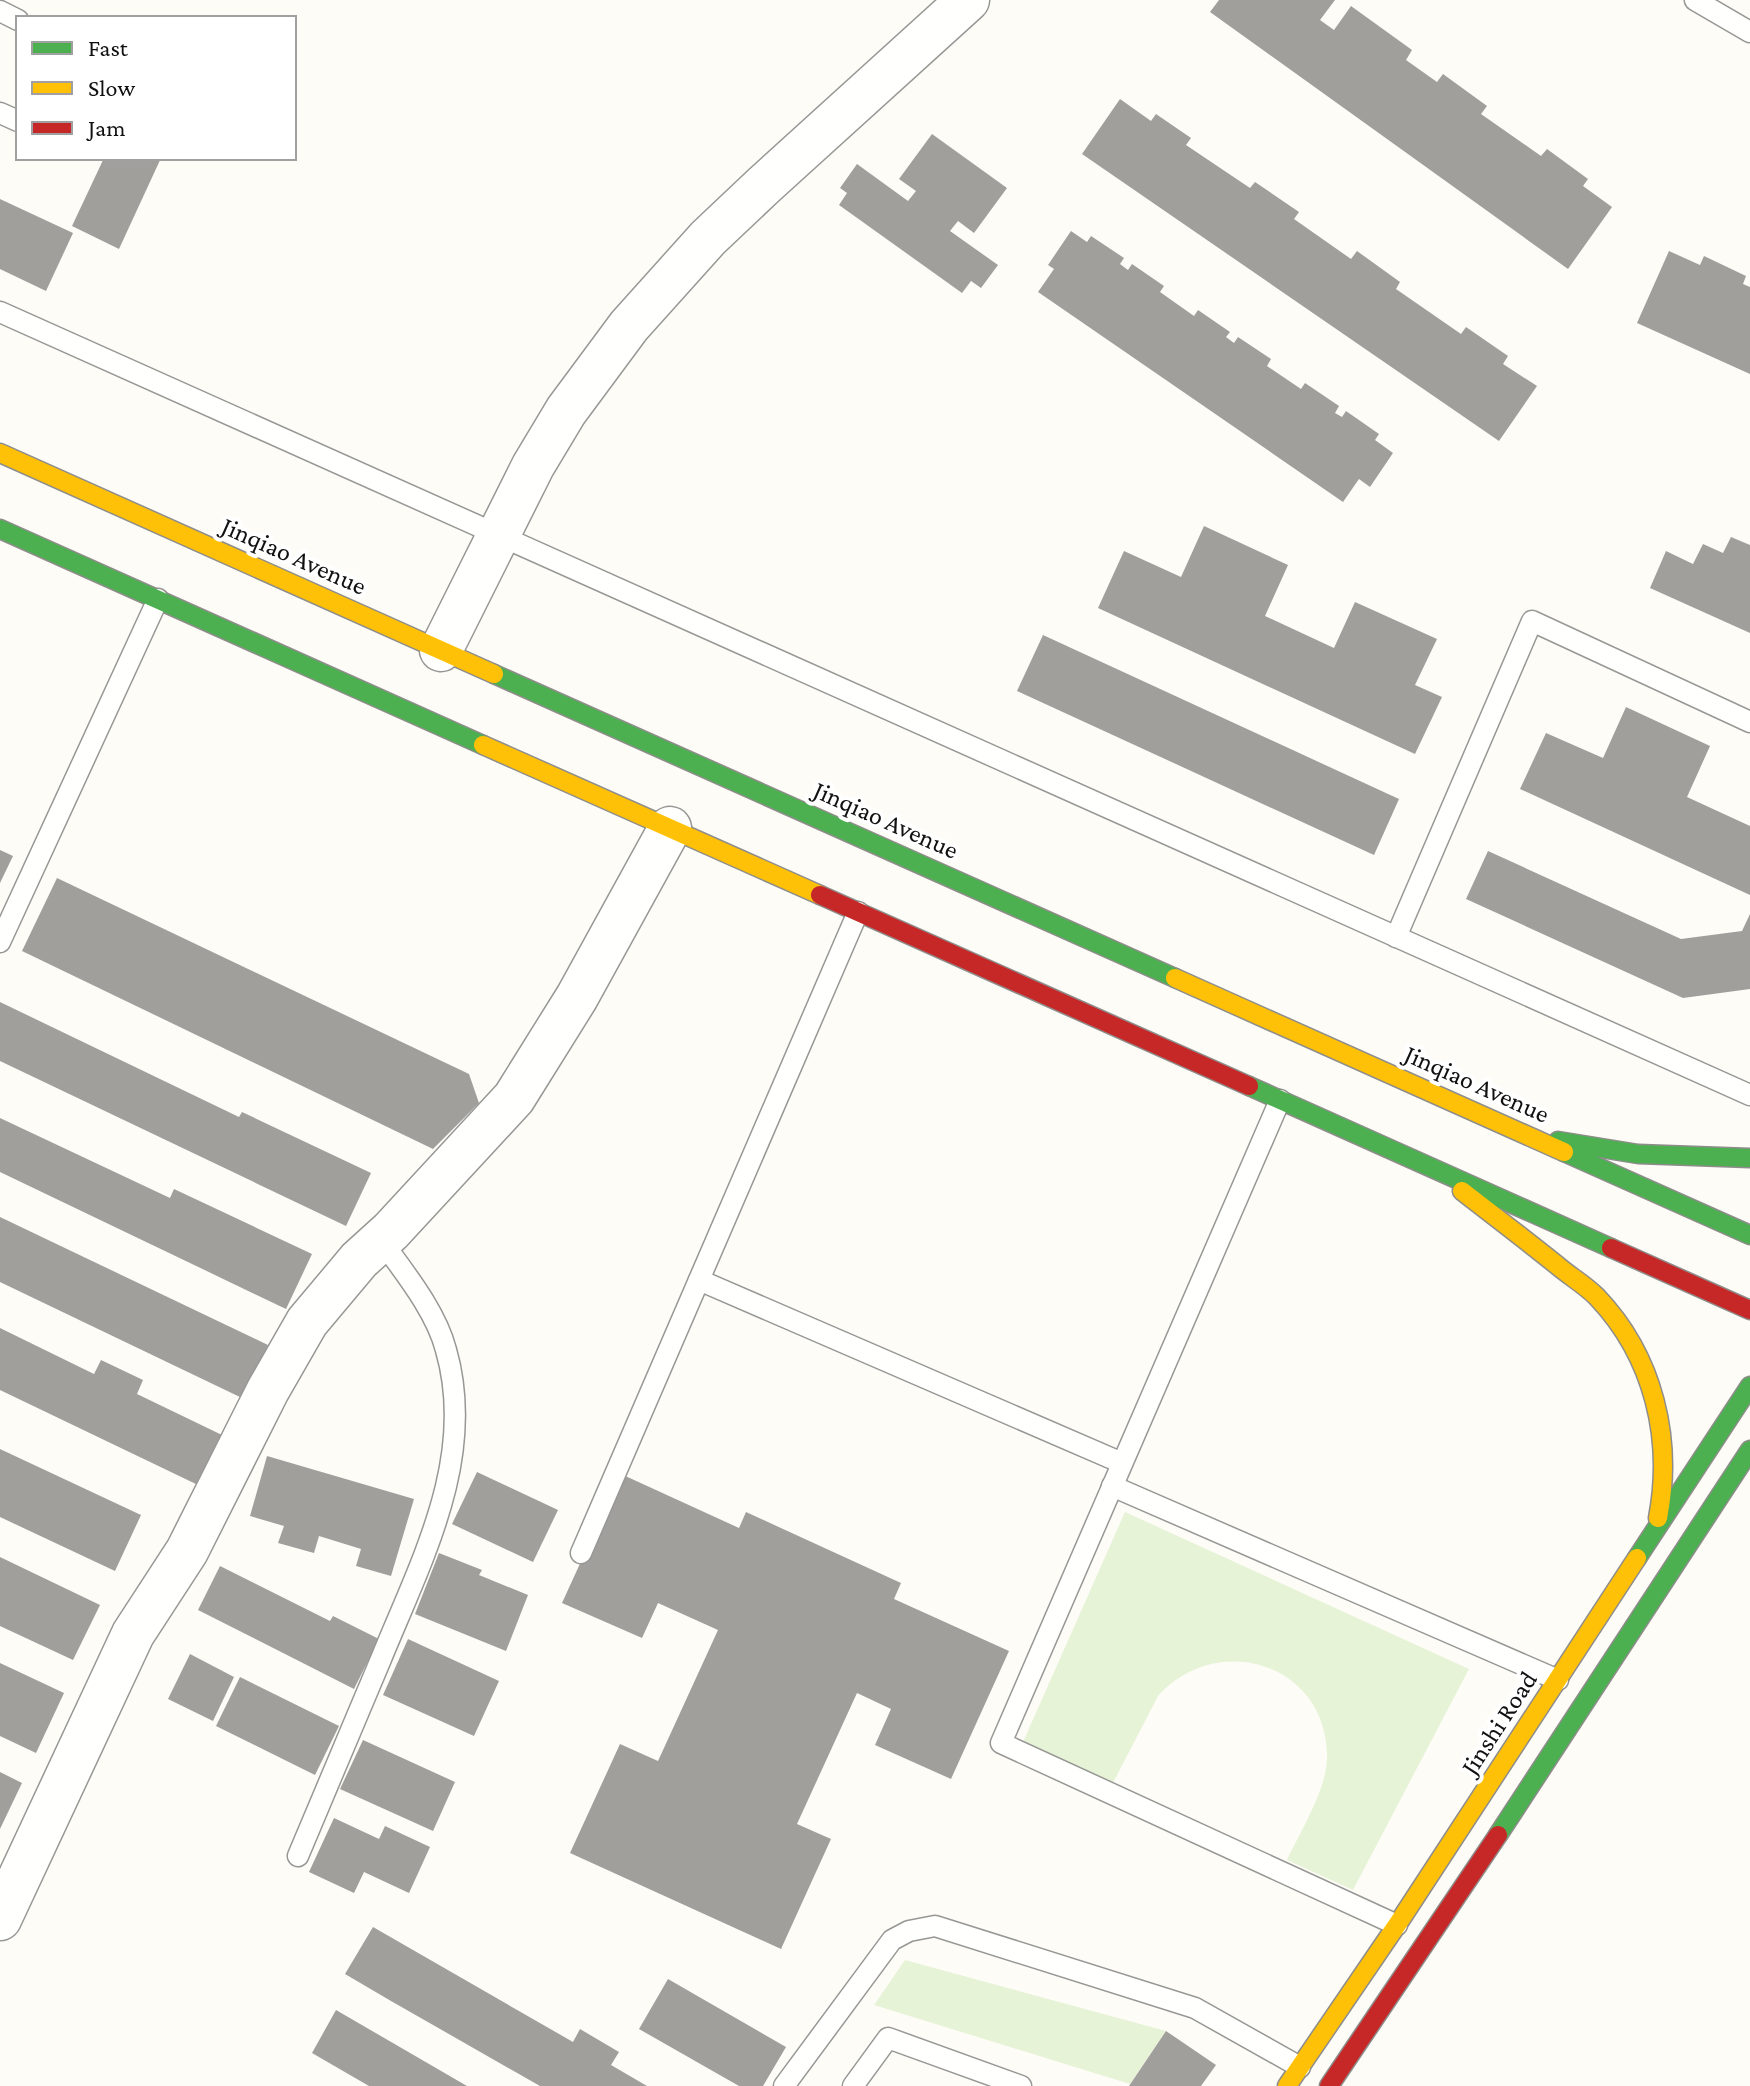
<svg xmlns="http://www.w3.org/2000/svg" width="1750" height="2086" font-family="'Crimson Pro',serif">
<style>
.green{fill:#e7f3d7}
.building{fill:#a19f9c}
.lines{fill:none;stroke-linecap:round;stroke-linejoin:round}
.lane-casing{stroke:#979795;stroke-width:23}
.street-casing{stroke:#979795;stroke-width:45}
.fast-casing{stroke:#8e8d8b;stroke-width:21}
.slow-casing{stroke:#8e8d8b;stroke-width:21}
.jam-casing{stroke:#8e8d8b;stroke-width:21}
.lane{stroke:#fffffe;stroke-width:20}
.street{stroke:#fffffe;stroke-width:42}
.fast{stroke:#4caf50;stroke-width:18}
.slow{stroke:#ffc107;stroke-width:18}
.jam{stroke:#c62828;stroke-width:18}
.labels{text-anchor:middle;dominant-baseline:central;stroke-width:8;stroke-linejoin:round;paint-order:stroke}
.street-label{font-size:26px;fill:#111;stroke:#fff}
</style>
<rect width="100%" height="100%" fill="#fdfcf7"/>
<g class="green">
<path d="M 1125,1512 L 1469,1669 L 1353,1890 L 1287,1860 C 1301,1830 1329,1786 1327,1753 C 1324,1662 1216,1631 1158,1696 L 1113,1783 L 1023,1742 Z"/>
<polygon points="905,1960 1166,2031 1130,2084 874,2005"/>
</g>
<g class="building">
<polygon points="1219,0 1335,0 1320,20 1334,30 1351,6 1412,50 1406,60 1437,82 1443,74 1487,106 1481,114 1541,156 1547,149 1588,179 1583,186 1612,207 1568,269 1210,12"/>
<polygon points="1120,99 1151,121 1156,114 1191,138 1186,145 1250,188 1255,182 1299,212 1294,219 1351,259 1357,251 1400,282 1396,289 1461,334 1466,327 1508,356 1503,364 1537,386 1499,441 1082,154"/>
<polygon points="932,134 1007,188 974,233 958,221 950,231 998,265 981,288 971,281 962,293 839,205 847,193 840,188 857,164 908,201 916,191 899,179"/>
<polygon points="104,158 161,158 119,249 72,226"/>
<polygon points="0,199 73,233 46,291 0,269"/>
<polygon points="1071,231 1087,242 1091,236 1124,258 1120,264 1128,270 1132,264 1164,286 1160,292 1194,316 1198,310 1230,332 1226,337 1234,343 1238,337 1271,359 1267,366 1301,389 1305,383 1339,406 1335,413 1342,417 1346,411 1379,434 1375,440 1393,453 1370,487 1359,479 1343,502 1038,292 1054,269 1048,265"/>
<polygon points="1669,251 1700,265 1704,256 1746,276 1743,284 1750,287 1750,374 1637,323"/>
<polygon points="1204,526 1288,565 1265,616 1334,648 1355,602 1437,639 1415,685 1442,697 1415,754 1098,608 1124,551 1181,577"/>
<polygon points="1731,537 1750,545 1750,633 1650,588 1666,551 1693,564 1703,544 1723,553"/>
<polygon points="1043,635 1399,799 1374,855 1017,691"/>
<polygon points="1626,707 1710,746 1687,797 1750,826 1750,895 1520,789 1546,733 1603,758"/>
<polygon points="0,850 13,856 0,883"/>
<polygon points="1488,851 1681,939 1742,931 1750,914 1750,989 1683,998 1466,899"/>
<polygon points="57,878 469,1074 479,1103 433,1149 22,951"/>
<polygon points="0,1002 239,1117 242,1112 371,1173 346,1226 0,1061"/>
<polygon points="0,1118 170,1198 174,1189 312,1254 286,1309 0,1172"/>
<polygon points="0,1217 268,1345 242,1398 0,1282"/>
<polygon points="0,1328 94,1374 101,1360 143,1380 137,1394 222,1435 198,1485 0,1390"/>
<polygon points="0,1449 141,1515 115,1571 0,1517"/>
<polygon points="267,1456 414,1499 391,1576 356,1566 361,1549 319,1536 314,1553 278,1543 284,1526 250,1516"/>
<polygon points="477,1472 558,1510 533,1562 452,1524"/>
<polygon points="621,1474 739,1528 746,1512 901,1583 894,1599 1009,1651 951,1779 875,1745 891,1709 857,1693 797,1824 831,1839 781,1949 570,1853 620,1744 658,1761 718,1630 658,1603 642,1638 562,1603"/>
<polygon points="439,1553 482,1570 479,1575 528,1595 506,1651 415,1614"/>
<polygon points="0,1557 100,1605 73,1660 0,1626"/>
<polygon points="220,1566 330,1621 333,1616 379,1639 354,1689 198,1610"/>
<polygon points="408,1639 499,1681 474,1736 383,1695"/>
<polygon points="190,1654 234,1677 213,1721 168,1699"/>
<polygon points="0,1663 64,1693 36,1753 0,1736"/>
<polygon points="240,1677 339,1726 315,1775 216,1726"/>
<polygon points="363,1740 455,1782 433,1831 340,1789"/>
<polygon points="0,1772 22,1783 0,1829"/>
<polygon points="334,1818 379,1839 385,1826 430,1847 409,1893 364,1872 354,1893 309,1872"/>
<polygon points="373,1927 573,2042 580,2029 619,2052 611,2065 647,2086 540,2086 391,2001 345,1974"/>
<polygon points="668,1979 786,2047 763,2086 739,2086 639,2029"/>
<polygon points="336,2010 467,2086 369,2086 312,2053"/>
<polygon points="1166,2031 1216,2065 1201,2086 1129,2086"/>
</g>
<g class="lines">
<g class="lane-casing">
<g id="lane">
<polyline points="1695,0 1750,32"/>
<polyline points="0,11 18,20"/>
<polyline points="0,113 18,121"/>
<polyline points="0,312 1750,1095"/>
<polyline points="1396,937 1532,621 1750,722"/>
<polyline points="0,942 158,599"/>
<polyline points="1280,1100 1001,1743 1397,1925"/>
<polyline points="699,1280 1122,1463"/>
<polyline points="1112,1486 1558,1680"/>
<polyline points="581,1553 858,912"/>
<path d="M 298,1856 C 326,1790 353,1724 381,1659 C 421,1561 477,1458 446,1350 C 436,1311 404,1272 381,1240"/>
<polyline points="784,2086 892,1940 909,1931 935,1926 1195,2008 1300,2067"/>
<polyline points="853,2086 888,2038 1021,2086"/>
</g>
</g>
<g class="street-casing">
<g id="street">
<polyline points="441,650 533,466 566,411 629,326 708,238 763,186 968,0"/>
<polyline points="0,1919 133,1634 187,1551 268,1390 307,1322 359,1260 391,1231 514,1098 577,997 670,828"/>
</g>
</g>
<g class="fast-casing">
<g id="fast">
<polyline points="0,529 483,745"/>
<polyline points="494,674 1175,978"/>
<polyline points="1249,1086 1611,1248"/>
<polyline points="1558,1141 1638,1154 1750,1158"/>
<polyline points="1564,1152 1750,1235"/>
<polyline points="1637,1558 1750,1386"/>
<polyline points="1498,1835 1750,1450"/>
</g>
</g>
<g class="slow-casing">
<g id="slow">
<polyline points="0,453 494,674"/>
<polyline points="483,745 820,895"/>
<polyline points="1175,978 1564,1152"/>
<path d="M 1462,1191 C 1494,1216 1527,1241 1558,1266 C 1571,1277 1585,1285 1597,1297 C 1654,1357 1673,1439 1658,1518"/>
<polyline points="1287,2086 1401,1919 1637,1558"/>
</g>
</g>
<g class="jam-casing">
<g id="jam">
<polyline points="820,895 1249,1086"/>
<polyline points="1611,1248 1750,1310"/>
<polyline points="1329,2086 1498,1835"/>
</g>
</g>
<use href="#lane" class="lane"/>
<use href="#street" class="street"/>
<use href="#fast" class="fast"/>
<use href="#slow" class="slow"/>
<use href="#jam" class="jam"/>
</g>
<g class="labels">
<g class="street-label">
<text transform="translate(294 556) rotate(24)">Jinqiao Avenue</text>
<text transform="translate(886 820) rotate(24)">Jinqiao Avenue</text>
<text transform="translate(1477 1084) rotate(24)">Jinqiao Avenue</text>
<text transform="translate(1499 1723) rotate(-57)">Jinshi Road</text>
</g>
</g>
<rect x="16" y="16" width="280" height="144" fill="#ffffff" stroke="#a0a0a0" stroke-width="2"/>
<rect x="32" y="42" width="40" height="12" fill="#4caf50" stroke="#a0a0a0" stroke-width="2"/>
<text x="88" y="56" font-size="24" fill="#111111">Fast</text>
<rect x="32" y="82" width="40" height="12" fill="#ffc107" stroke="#a0a0a0" stroke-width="2"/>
<text x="88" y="96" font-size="24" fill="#111111">Slow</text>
<rect x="32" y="122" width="40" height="12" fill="#c62828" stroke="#a0a0a0" stroke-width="2"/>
<text x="88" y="136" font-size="24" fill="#111111">Jam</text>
</svg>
